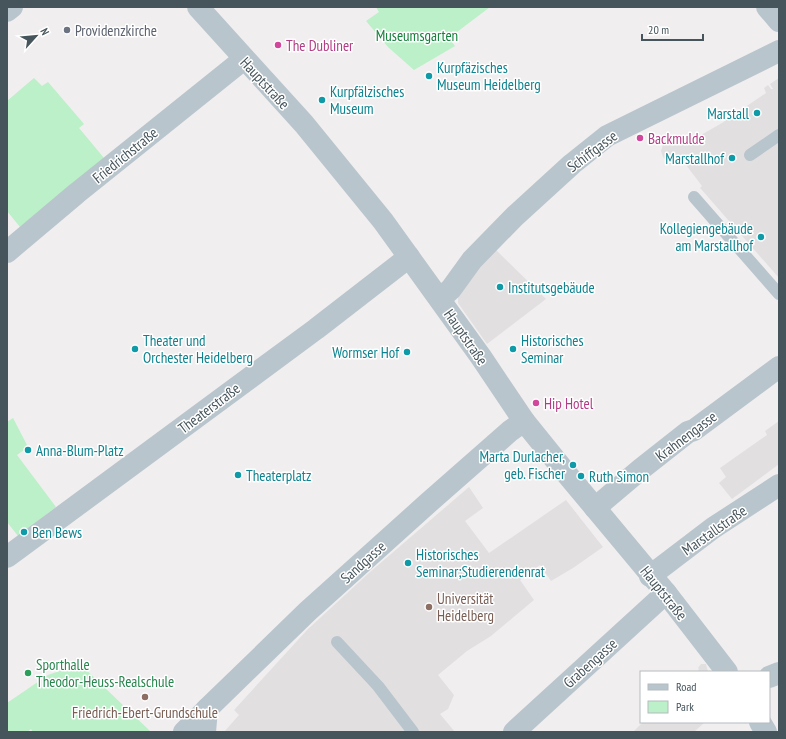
<svg xmlns="http://www.w3.org/2000/svg" width="786" height="739" font-family="'PT Sans Narrow',sans-serif">
<style>
.education{fill:#e2dfe1}
.green{fill:#bbf0c8}
.lines{fill:none;stroke-linecap:round;stroke-linejoin:round}
.lane{stroke:#b9c5cc;stroke-width:12}
.street{stroke:#b9c5cc;stroke-width:22}
.worship-dot{fill:#6b7280;stroke:#fff;stroke-width:1.5}
.hotel-dot{fill:#d1479c;stroke:#fff;stroke-width:1.5}
.culture-dot{fill:#0f9aa8;stroke:#fff;stroke-width:1.5}
.education-dot{fill:#8d6e63;stroke:#fff;stroke-width:1.5}
.leisure-dot{fill:#2e9e5b;stroke:#fff;stroke-width:1.5}
.labels{text-anchor:middle;dominant-baseline:central;stroke-width:3;stroke-linejoin:round;paint-order:stroke}
.worship-label{font-size:15px;fill:#5b616d;stroke:#fff;text-anchor:start}
.park-label{font-size:15px;fill:#15803b;stroke:#fff}
.hotel-label{font-size:15px;fill:#b23c85;stroke:#fff;text-anchor:start}
.culture-label{font-size:15px;fill:#0d838f;stroke:#fff;text-anchor:start}
.street-label{font-size:15px;fill:#46555c;stroke:#fff}
.education-label{font-size:15px;fill:#785e54;stroke:#fff;text-anchor:start}
.leisure-label{font-size:15px;fill:#27864d;stroke:#fff;text-anchor:start}
</style>
<rect width="100%" height="100%" fill="#f1eeef"/>
<g class="education">
<polygon points="779,78 779,278 701,189 700,188 702,186 683,161 676,164 670,164 663,157 661,151 664,142 671,138 681,138 687,143 722,123 766,93 764,88 768,85 771,89 773,89 770,84"/>
<polygon points="495,249 546,299 487,344 458,303 458,298 477,265"/>
<polygon points="779,421 779,464 732,499 719,483 726,477 720,468 767,435 765,431"/>
<polygon points="469,487 483,508 465,521 489,553 566,500 603,547 573,568 551,581 540,565 520,580 534,600 491,636 467,651 438,675 454,695 448,709 440,714 455,732 224,732 239,715 234,710 308,629 370,572"/>
<polygon points="701,664 706,664 708,672 696,672 699,670 698,668"/>
<polygon points="643,722 705,722 694,732 633,732"/>
</g>
<g class="green">
<polygon points="376,7 490,7 449,38 455,46 414,70 388,47 366,21 379,12"/>
<polygon points="34,78 42,86 48,82 84,124 79,128 104,158 20,227 7,211 7,101"/>
<polygon points="13,418 28,447 17,455 56,507 18,536 7,522 7,422"/>
<polygon points="80,664 151,732 33,732 31,729 27,732 7,732 7,703 48,675"/>
</g>
<g class="lines">
<g class="lane">
<polyline points="750,155 779,135"/>
<polyline points="694,197 779,294"/>
<polyline points="337,642 378,686 413,732"/>
</g>
<g class="street">
<polyline points="198,7 304,124 383,221 481,357 524,421 566,473 666,593 727,672"/>
<polyline points="767,7 779,21"/>
<polyline points="7,11 12,7"/>
<polyline points="7,252 77,193 244,59"/>
<polyline points="440,299 451,289 472,260 515,216 572,164 607,136 779,51"/>
<polyline points="595,508 641,469 688,432 694,430 779,367"/>
<polyline points="7,557 316,329 409,257"/>
<polyline points="650,576 713,528 779,485"/>
<polyline points="769,677 779,673"/>
<polyline points="207,709 308,611 427,504 510,431 524,421"/>
<polyline points="760,722 766,732"/>
<polyline points="184,732 207,709 205,732"/>
<polyline points="514,732 666,593"/>
</g>
</g>
<circle class="worship-dot" cx="67" cy="30" r="4"/>
<g class="hotel-dot">
<circle cx="278" cy="45" r="4"/>
<circle cx="640" cy="138" r="4"/>
<circle cx="536" cy="403" r="4"/>
</g>
<g class="culture-dot">
<circle cx="429" cy="76" r="4"/>
<circle cx="322" cy="100" r="4"/>
<circle cx="757" cy="113" r="4"/>
<circle cx="732" cy="158" r="4"/>
<circle cx="761" cy="237" r="4"/>
<circle cx="500" cy="287" r="4"/>
<circle cx="135" cy="349" r="4"/>
<circle cx="513" cy="349" r="4"/>
<circle cx="407" cy="352" r="4"/>
<circle cx="28" cy="450" r="4"/>
<circle cx="573" cy="465" r="4"/>
<circle cx="238" cy="475" r="4"/>
<circle cx="581" cy="476" r="4"/>
<circle cx="24" cy="532" r="4"/>
<circle cx="408" cy="563" r="4"/>
</g>
<g class="education-dot">
<circle cx="429" cy="607" r="4"/>
<circle cx="145" cy="697" r="4"/>
</g>
<circle class="leisure-dot" cx="28" cy="673" r="4"/>
<g class="labels">
<g class="worship-label">
<text x="75" y="30">Providenzkirche</text>
</g>
<g class="park-label">
<text x="417" y="35">Museumsgarten</text>
</g>
<g class="hotel-label">
<text x="286" y="45">The Dubliner</text>
<text x="648" y="138">Backmulde</text>
<text x="544" y="403">Hip Hotel</text>
</g>
<g class="culture-label">
<text x="437" y="67">Kurpfäzisches<tspan x="437" dy="17">Museum Heidelberg</tspan></text>
<text x="330" y="91">Kurpfälzisches<tspan x="330" dy="17">Museum</tspan></text>
<text x="749" y="113" text-anchor="end">Marstall</text>
<text x="724" y="158" text-anchor="end">Marstallhof</text>
<text x="753" y="228" text-anchor="end">Kollegiengebäude<tspan x="753" dy="17">am Marstallhof</tspan></text>
<text x="508" y="287">Institutsgebäude</text>
<text x="143" y="340">Theater und<tspan x="143" dy="17">Orchester Heidelberg</tspan></text>
<text x="521" y="340">Historisches<tspan x="521" dy="17">Seminar</tspan></text>
<text x="399" y="352" text-anchor="end">Wormser Hof</text>
<text x="36" y="450">Anna-Blum-Platz</text>
<text x="565" y="456" text-anchor="end">Marta Durlacher,<tspan x="565" dy="17">geb. Fischer</tspan></text>
<text x="246" y="475">Theaterplatz</text>
<text x="589" y="476">Ruth Simon</text>
<text x="32" y="532">Ben Bews</text>
<text x="416" y="554">Historisches<tspan x="416" dy="17">Seminar;Studierendenrat</tspan></text>
</g>
<g class="street-label">
<text transform="translate(265 83) rotate(47)">Hauptstraße</text>
<text transform="translate(592 151) rotate(-37)">Schiffgasse</text>
<text transform="translate(125 155) rotate(-39)">Friedrichstraße</text>
<text transform="translate(466 337) rotate(55)">Hauptstraße</text>
<text transform="translate(209 408) rotate(-37)">Theaterstraße</text>
<text transform="translate(686 436) rotate(-37)">Krahnengasse</text>
<text transform="translate(714 530) rotate(-35)">Marstallstraße</text>
<text transform="translate(363 562) rotate(-42)">Sandgasse</text>
<text transform="translate(664 593) rotate(51)">Hauptstraße</text>
<text transform="translate(590 663) rotate(-42)">Grabengasse</text>
</g>
<g class="education-label">
<text x="437" y="598">Universität<tspan x="437" dy="17">Heidelberg</tspan></text>
<text x="145" y="712" text-anchor="middle">Friedrich-Ebert-Grundschule</text>
</g>
<g class="leisure-label">
<text x="36" y="664">Sporthalle<tspan x="36" dy="17">Theodor-Heuss-Realschule</tspan></text>
</g>
</g>
<rect width="786" height="739" fill="none" stroke="#46555c" stroke-width="16"/>
<rect x="640" y="671" width="130" height="52" fill="#ffffff" stroke="#b5bbbe"/>
<rect x="648" y="684" width="20" height="6" fill="#b9c5cc" stroke="#b5bbbe"/>
<text x="676" y="691" font-size="12" fill="#46555c">Road</text>
<rect x="648" y="701" width="20" height="12" fill="#bbf0c8" stroke="#b5bbbe"/>
<text x="676" y="711" font-size="12" fill="#46555c">Park</text>
<g transform="translate(36 36) rotate(63)" stroke="#ffffff" stroke-width="3" paint-order="stroke">
<path d="M0-3L7 15L0 10L-7 15Z" fill="#46555c"/>
<text y="-6" font-size="11" font-weight="bold" text-anchor="middle" fill="#46555c">N</text>
</g>
<path d="M642 34v6h61v-6" fill="none" stroke="#46555c" stroke-width="2"/>
<text x="648" y="34" font-size="12" fill="#46555c" stroke="#ffffff" stroke-width="3" paint-order="stroke">20 m</text>
</svg>
